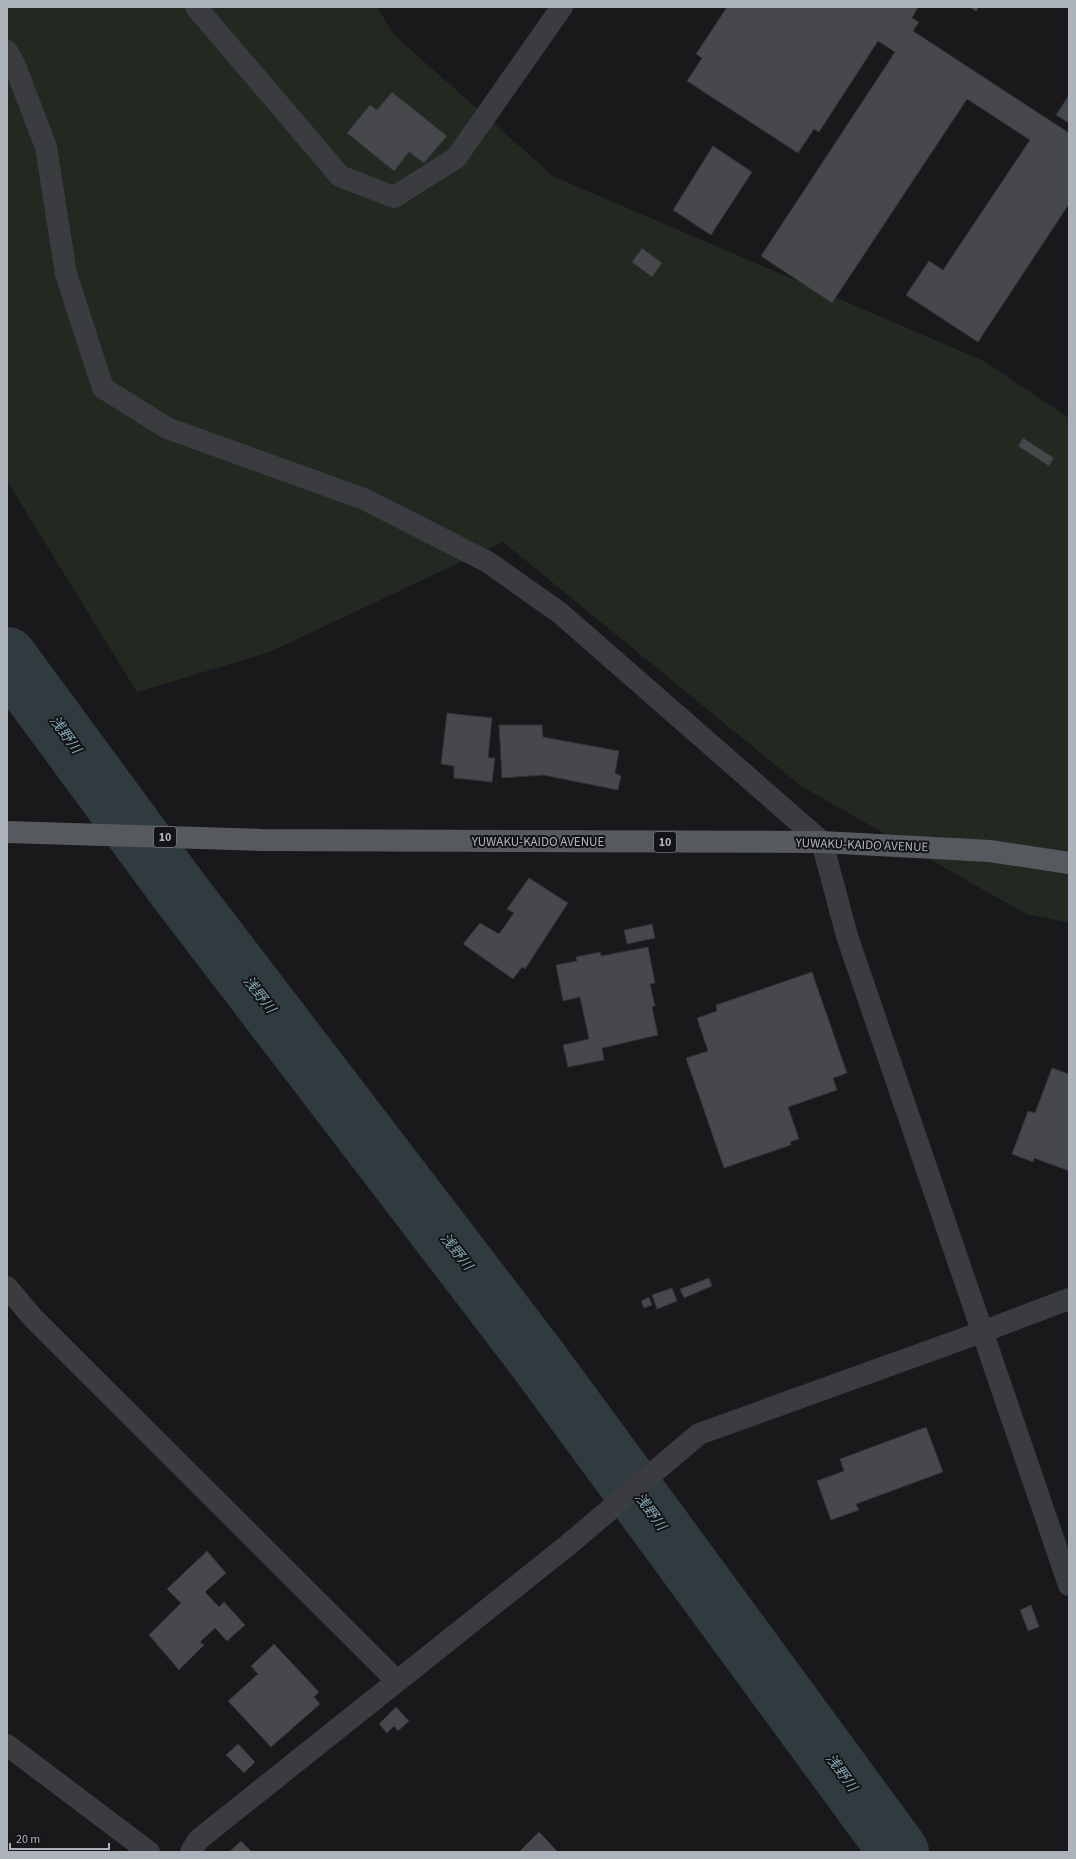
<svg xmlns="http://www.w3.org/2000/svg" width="1076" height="1859" font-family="'Source Sans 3','Noto Sans JP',sans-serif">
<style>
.green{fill:#212921}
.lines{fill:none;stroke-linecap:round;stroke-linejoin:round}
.river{stroke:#2f3b3f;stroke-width:60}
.building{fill:#46484b;stroke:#333437}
.minor{stroke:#3a3c40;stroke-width:22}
.tertiary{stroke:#3a3c40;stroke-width:22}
.primary{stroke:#565a5f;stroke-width:22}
.labels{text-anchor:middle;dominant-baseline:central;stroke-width:4;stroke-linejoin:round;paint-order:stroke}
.shield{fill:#141416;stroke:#7e838a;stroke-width:1}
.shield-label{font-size:12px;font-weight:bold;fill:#acb3bb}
.street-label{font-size:13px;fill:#acb3bb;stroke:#141416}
.water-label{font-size:14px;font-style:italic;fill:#83a7b5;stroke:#141416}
</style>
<rect width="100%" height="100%" fill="#19191b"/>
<polygon class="green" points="7,7 377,7 394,35 553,176 984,361 1069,418 1069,923 1026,914 801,786 503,542 270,652 137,692 7,481"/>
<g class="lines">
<polyline class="river" points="7,657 179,891 538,1360 899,1852"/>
</g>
<g class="building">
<polygon points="727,7 918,7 912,18 919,22 913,31 1069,133 1069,204 978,342 906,295 929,261 943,270 1030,140 967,99 832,303 761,256 895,52 878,41 819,132 814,129 798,153 687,81 702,58 696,54"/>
<polygon points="969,7 979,7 976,11"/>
<polygon points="392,92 447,136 424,163 409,152 394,171 347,133 370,105 377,110"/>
<polygon points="1069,95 1069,123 1056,115"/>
<polygon points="713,146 752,172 711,235 673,210"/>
<polygon points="642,248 662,263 652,277 632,262"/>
<polygon points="1023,438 1054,458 1049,466 1018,446"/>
<polygon points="447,713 492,718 488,758 495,758 492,782 454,778 454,766 441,764"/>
<polygon points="499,725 542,725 543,737 619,751 615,773 621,776 618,790 543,775 502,778"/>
<polygon points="529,878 568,903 525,969 522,967 513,979 463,944 480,923 499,934 514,913 507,909"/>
<polygon points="652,924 655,938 627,944 624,930"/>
<polygon points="648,947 655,983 650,984 655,1006 652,1007 658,1035 602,1048 604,1060 568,1067 563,1045 589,1039 580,997 563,1001 556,965 577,961 576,957 600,952 601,956"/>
<polygon points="812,972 847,1073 833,1078 837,1090 788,1107 799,1139 790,1142 791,1145 724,1168 686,1058 708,1051 697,1018 717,1011 716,1005"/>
<polygon points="1052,1068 1069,1074 1069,1171 1034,1158 1033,1162 1012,1154 1028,1111 1035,1113"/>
<polygon points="709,1278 712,1286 684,1298 680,1289"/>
<polygon points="672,1288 677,1301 657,1309 652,1295"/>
<polygon points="649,1297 652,1305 644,1308 641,1301"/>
<polygon points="926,1427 943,1472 856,1504 859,1510 831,1520 817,1481 844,1471 840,1459"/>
<polygon points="207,1551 226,1573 205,1592 219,1607 224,1602 245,1625 227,1641 215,1628 200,1642 204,1645 179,1670 149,1635 181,1603 167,1589"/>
<polygon points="1031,1605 1039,1627 1028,1631 1020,1610"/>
<polygon points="274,1644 319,1692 314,1697 320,1704 271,1747 228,1701 258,1674 251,1666"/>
<polygon points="396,1707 409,1721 398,1731 394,1726 387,1733 379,1724"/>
<polygon points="238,1744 255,1762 244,1773 226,1755"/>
<polygon points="539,1832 558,1852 519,1852"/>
<polygon points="241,1841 252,1852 229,1852"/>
</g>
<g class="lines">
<g class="minor">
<polyline points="196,7 340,176 394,197 456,158 562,7"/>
<polyline points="7,1287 33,1318 396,1680"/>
<polyline points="7,1745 149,1852"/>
<polyline points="191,1852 198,1840 568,1545 699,1434 982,1332 1069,1299"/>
</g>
<polyline class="tertiary" points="7,51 15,66 46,147 66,274 103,388 167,428 364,499 488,562 560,613 822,842 847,936 1069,1585"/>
<polyline class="primary" points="7,832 261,840 822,842 990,851 1069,863"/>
</g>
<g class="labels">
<g class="shield">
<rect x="154" y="827" width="22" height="20" rx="3"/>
<rect x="654" y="832" width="22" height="20" rx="3"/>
</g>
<g class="shield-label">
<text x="165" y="837">10</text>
<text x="665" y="842">10</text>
</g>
<g class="street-label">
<text x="538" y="842">YUWAKU-KAIDO AVENUE</text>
<text transform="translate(862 845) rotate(2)">YUWAKU-KAIDO AVENUE</text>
</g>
<g class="water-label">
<text transform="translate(65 735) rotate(54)">浅野川</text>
<text transform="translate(259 995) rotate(52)">浅野川</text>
<text transform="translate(456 1252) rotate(52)">浅野川</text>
<text transform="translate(650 1512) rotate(54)">浅野川</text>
<text transform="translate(841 1773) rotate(54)">浅野川</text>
</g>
</g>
<rect width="1076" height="1859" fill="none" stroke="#acb3bb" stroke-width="16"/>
<path d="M10 1843v6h99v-6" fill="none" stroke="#acb3bb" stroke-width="2"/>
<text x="16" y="1843" font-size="12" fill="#acb3bb" stroke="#141416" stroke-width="3" paint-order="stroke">20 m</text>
</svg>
